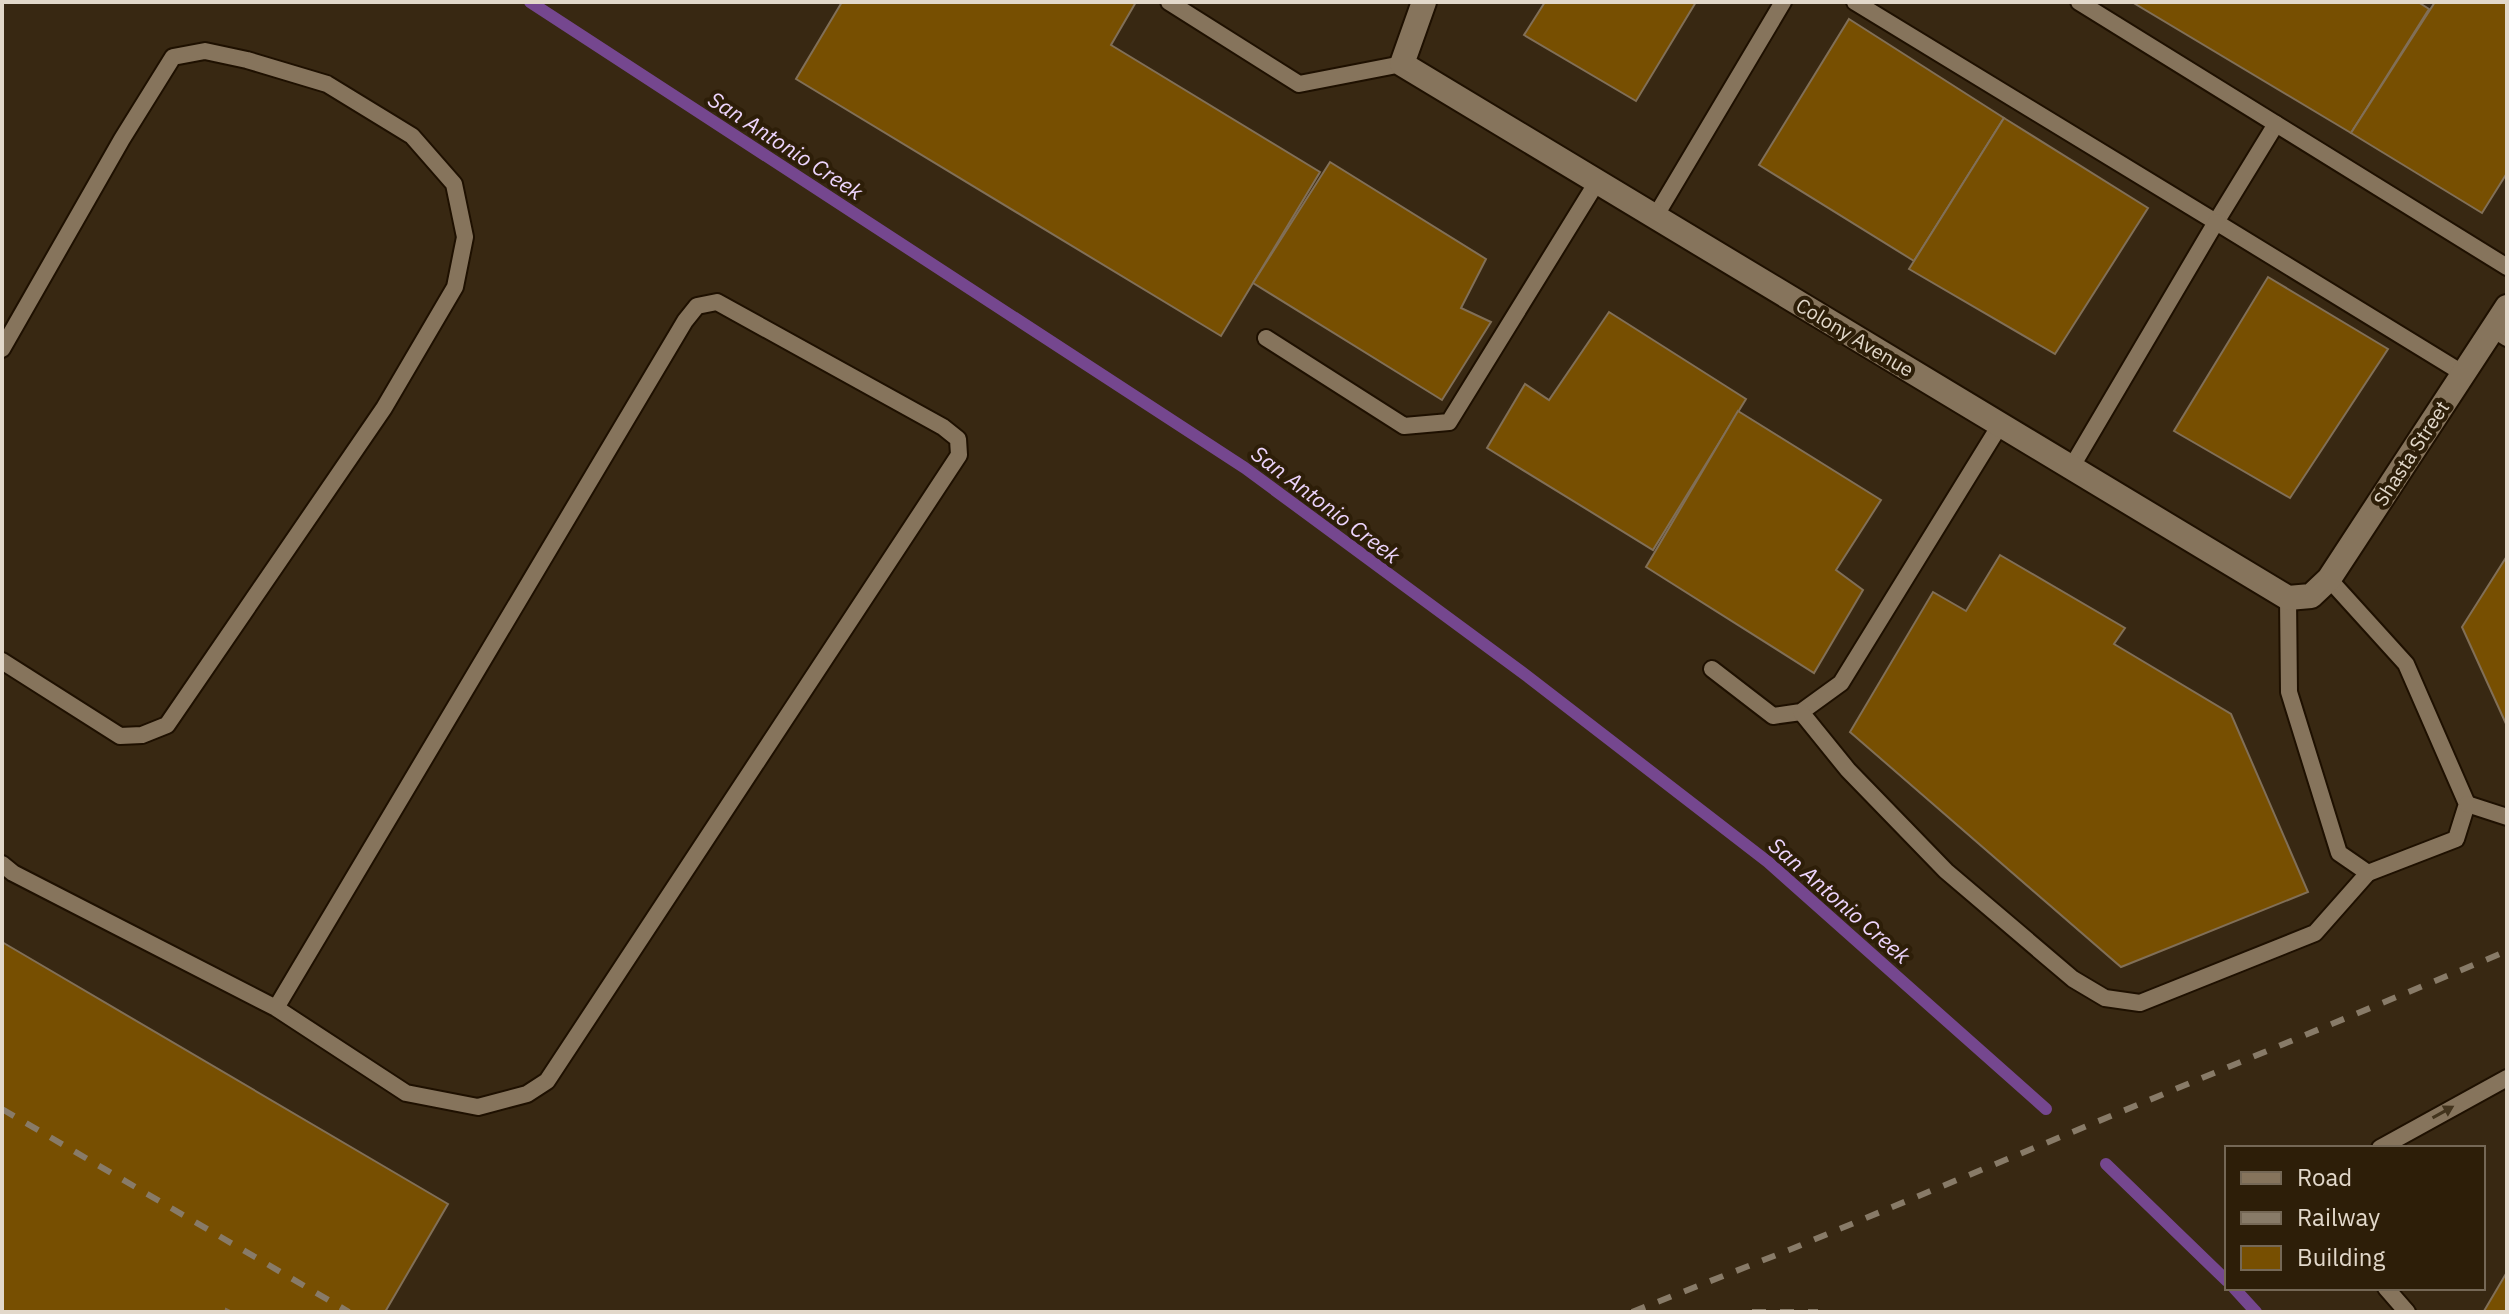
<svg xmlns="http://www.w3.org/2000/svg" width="2509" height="1314" font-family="'IBM Plex Sans',sans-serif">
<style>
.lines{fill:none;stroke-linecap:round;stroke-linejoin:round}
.stream{stroke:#75478f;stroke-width:12}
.building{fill:#774f01;stroke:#816f57;stroke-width:2}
.service-casing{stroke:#1e1000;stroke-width:20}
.minor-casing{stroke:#1e1000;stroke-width:28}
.service{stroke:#86745c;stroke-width:16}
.minor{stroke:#86745c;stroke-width:24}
.rail{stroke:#887b68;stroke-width:6;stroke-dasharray:14 14;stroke-linecap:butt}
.oneway{fill:#43341d}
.labels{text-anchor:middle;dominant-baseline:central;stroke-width:8;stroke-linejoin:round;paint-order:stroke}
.street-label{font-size:20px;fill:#e2d8ca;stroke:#2d1e08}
.water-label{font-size:22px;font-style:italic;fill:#edd5fd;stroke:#2d1e08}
</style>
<rect width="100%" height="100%" fill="#382812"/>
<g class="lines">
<g class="stream">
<polyline points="530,2 1245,468 1527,676 1768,862 2046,1109"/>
<polyline points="2106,1164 2227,1281"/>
<polyline points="2234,1288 2256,1312"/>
</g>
</g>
<g class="building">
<polygon points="842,2 1136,2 1111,45 1320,172 1221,336 796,79"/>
<polygon points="1545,2 1696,2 1636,101 1524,35"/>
<polygon points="2132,2 2418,2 2429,9 2351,133"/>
<polygon points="2435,2 2507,2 2507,173 2482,213 2351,133"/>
<polygon points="1849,19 2004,118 1914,261 1759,165"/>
<polygon points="2004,118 2148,208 2055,354 1909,269"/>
<polygon points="1330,162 1486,259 1461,308 1491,322 1442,400 1253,283"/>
<polygon points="2268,277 2388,349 2290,498 2174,431"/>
<polygon points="1609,312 1746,399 1653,550 1487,448 1525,384 1549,400"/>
<polygon points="1738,411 1881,500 1836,570 1863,590 1814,673 1646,567"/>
<polygon points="2000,555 2125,628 2114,644 2231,714 2308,892 2121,967 1850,732 1933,592 1966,611"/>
<polygon points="2507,556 2507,726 2462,627"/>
<polygon points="2,942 448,1204 385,1312 232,1312 226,1309 225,1312 2,1311"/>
<polygon points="2507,1272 2507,1312 2484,1311"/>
</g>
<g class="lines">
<g class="service-casing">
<g id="service">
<polyline points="1169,2 1299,84 1402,64"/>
<polyline points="1855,2 2216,222 2276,124"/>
<polyline points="2079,2 2507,267"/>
<polyline points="1655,217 1783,2"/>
<polyline points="2493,329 2507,338"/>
<polyline points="1266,338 1404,426 1449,422 1597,182"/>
<polyline points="2,349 122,139 173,57 205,51 247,60 327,84 412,136 454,184 465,237 455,287 384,408 167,725 142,735 120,736 2,661"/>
<polyline points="2071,468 2216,222 2464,374"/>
<polyline points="2288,598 2289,692 2339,853 2368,873 2456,839 2467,804 2406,664 2329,579"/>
<polyline points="1712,669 1773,716 1801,712 1841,683 2000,425"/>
<polyline points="1801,712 1848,770 1946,871 2073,979 2105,998 2140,1003 2315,933 2368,873"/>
<polyline points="2467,804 2507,817"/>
<polyline points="2,864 13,873 276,1008 406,1093 478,1107 527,1094 547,1081 959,455 958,439 943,427 717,302 697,306 685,321 276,1008"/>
<polyline points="2380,1148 2507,1078"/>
<polyline points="2386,1288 2407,1312"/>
</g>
</g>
<g class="minor-casing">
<polyline id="minor" points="1424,2 1402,64 2288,598 2311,596 2329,579 2507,307"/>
</g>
<use href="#service" class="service"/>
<use href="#minor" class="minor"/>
<g class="rail">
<polyline points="2,1109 349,1312"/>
<polyline points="1632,1312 1789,1250 2507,951"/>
<polyline points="1752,1312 1818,1312"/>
</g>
</g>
<defs><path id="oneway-solid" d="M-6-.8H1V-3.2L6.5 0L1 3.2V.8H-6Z" transform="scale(2)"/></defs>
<use class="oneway" href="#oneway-solid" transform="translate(2443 1112) rotate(-29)"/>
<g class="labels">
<g class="street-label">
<text transform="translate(1855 337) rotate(31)">Colony Avenue</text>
<text transform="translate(2411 453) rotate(-57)">Shasta Street</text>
</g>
<g class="water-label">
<text transform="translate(786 145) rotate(33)">San Antonio Creek</text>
<text transform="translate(1326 504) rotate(37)">San Antonio Creek</text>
<text transform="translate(1840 900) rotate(41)">San Antonio Creek</text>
</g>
</g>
<rect width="2509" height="1314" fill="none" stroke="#e2d8ca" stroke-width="8"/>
<rect x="2225" y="1146" width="260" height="144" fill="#2d1e08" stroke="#756856" stroke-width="2"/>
<rect x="2241" y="1172" width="40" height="12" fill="#86745c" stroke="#756856" stroke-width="2"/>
<text x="2297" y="1186" font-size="24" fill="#e2d8ca">Road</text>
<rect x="2241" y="1212" width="40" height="12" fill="#887b68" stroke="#756856" stroke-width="2"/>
<text x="2297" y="1226" font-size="24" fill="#e2d8ca">Railway</text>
<rect x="2241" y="1246" width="40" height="24" fill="#774f01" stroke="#756856" stroke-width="2"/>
<text x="2297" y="1266" font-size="24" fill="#e2d8ca">Building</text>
</svg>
